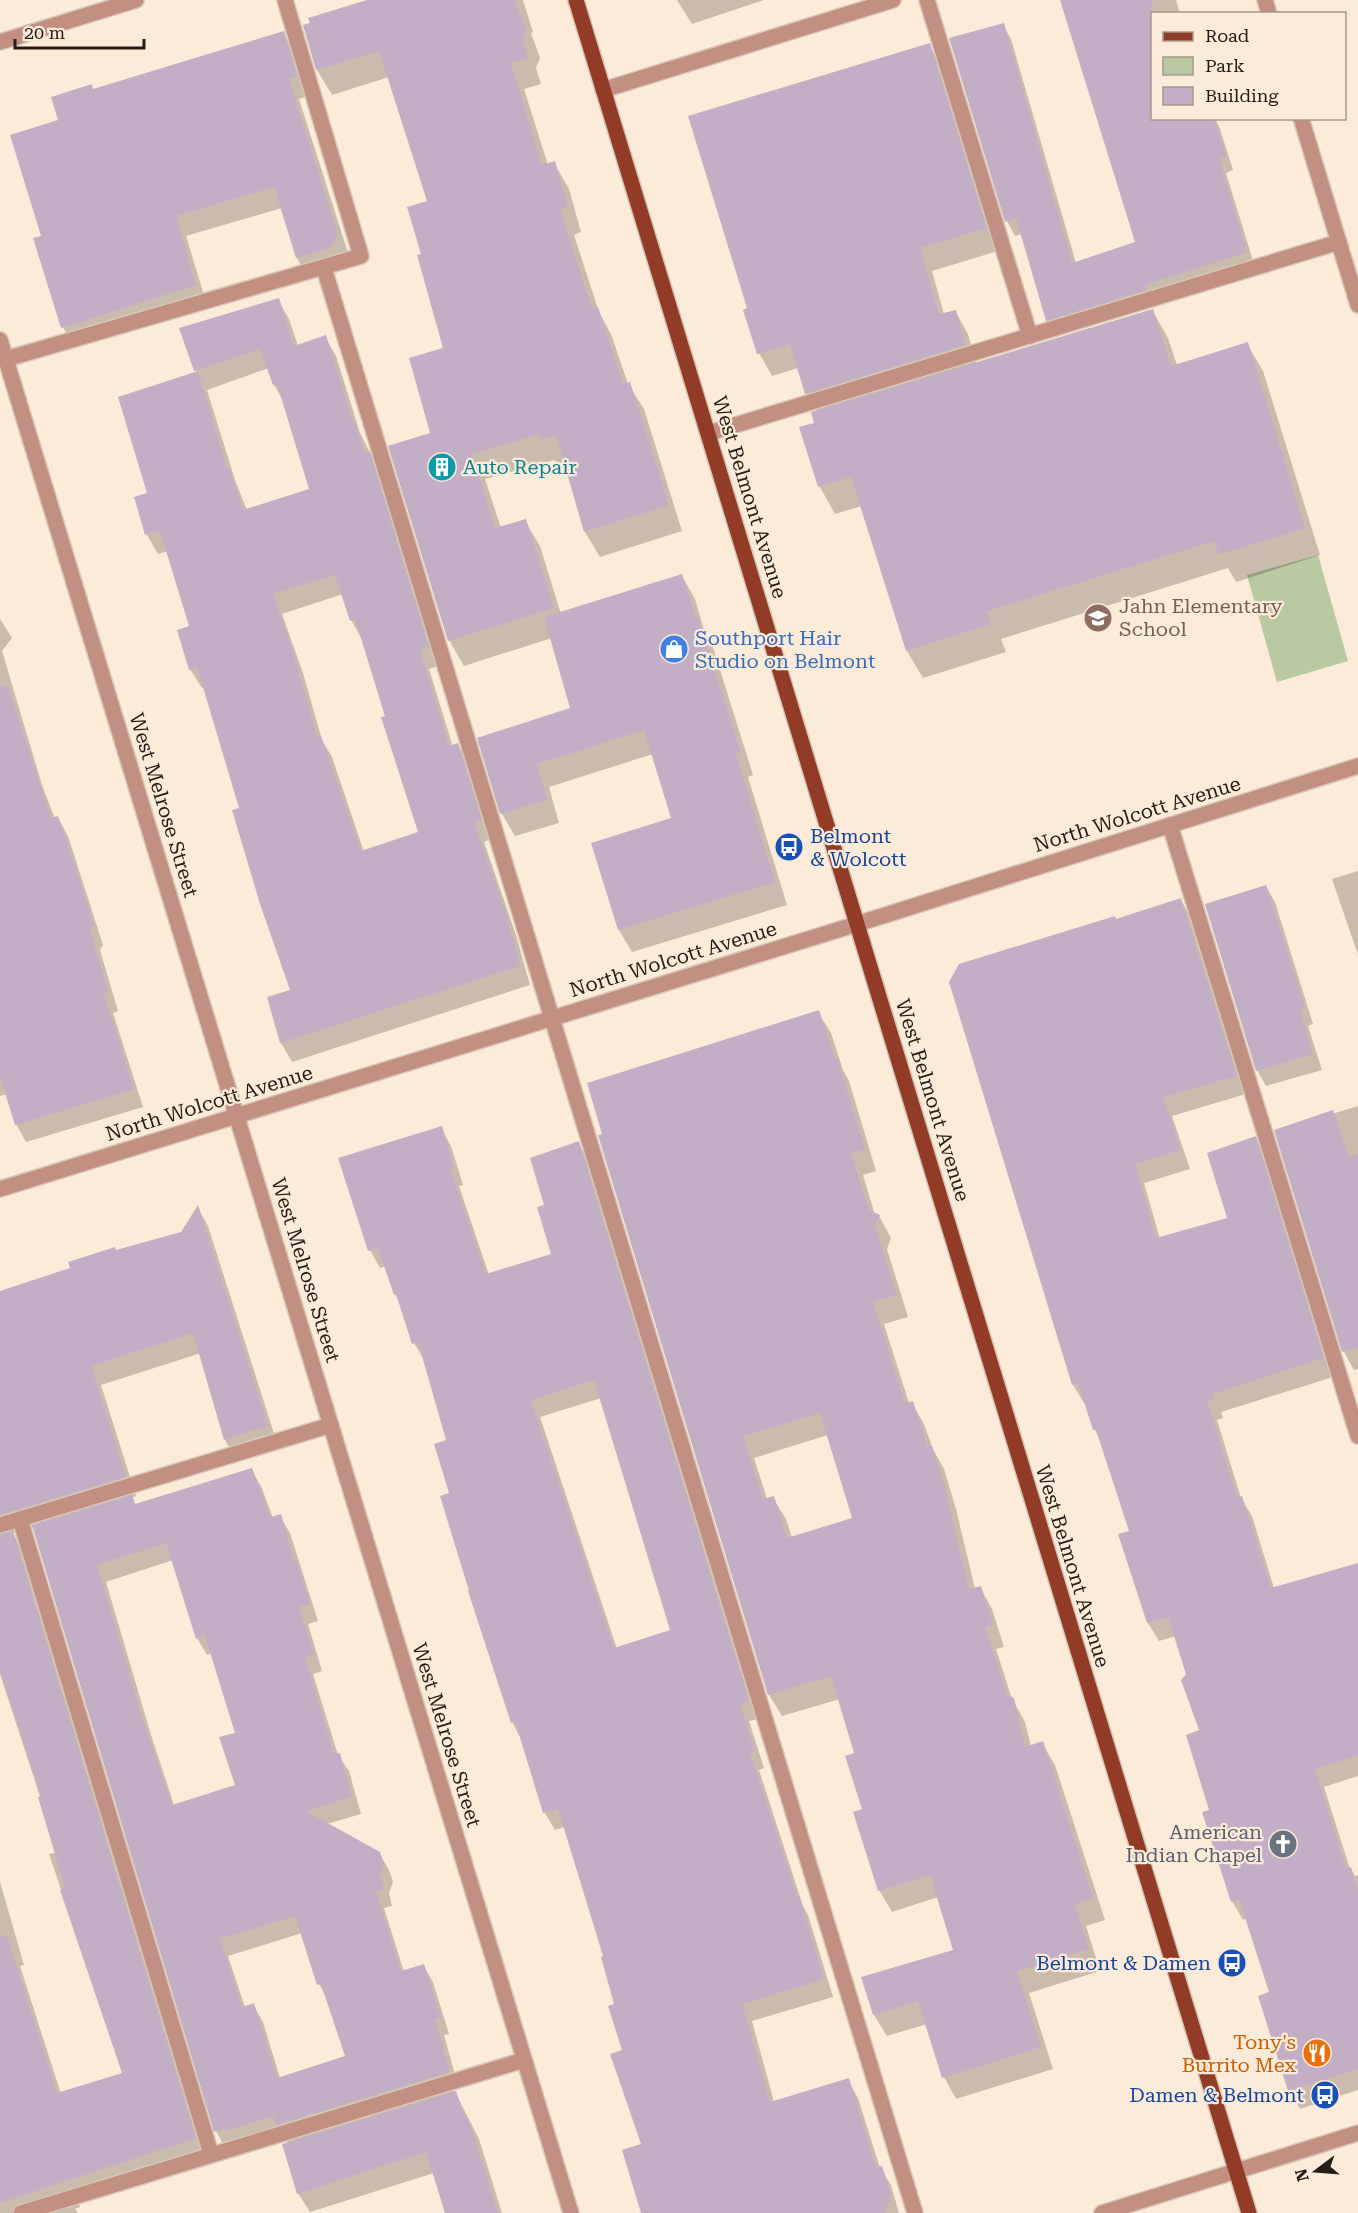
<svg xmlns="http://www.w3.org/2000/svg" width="1358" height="2213" font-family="'Roboto Serif',serif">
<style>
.green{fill:#b8c9a3}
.shadow{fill:#0003;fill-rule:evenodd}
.building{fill:#c2afc6;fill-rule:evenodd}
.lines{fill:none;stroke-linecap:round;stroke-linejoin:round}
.minor-casing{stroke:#d6c6b6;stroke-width:18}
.major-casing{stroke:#d6c6b6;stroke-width:18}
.minor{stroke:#c28f83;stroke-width:15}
.major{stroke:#923c28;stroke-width:15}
.labels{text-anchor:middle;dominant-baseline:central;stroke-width:4.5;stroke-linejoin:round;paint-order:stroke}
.culture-label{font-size:20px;fill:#0d838f;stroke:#fdebd9;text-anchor:start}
.street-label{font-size:20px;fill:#251d15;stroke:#fdebd9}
.education-label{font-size:20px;fill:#785e54;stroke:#fdebd9;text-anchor:start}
.shop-label{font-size:20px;fill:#366cbe;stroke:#fdebd9;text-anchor:start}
.transit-label{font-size:20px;fill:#164399;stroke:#fdebd9;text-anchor:end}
.worship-label{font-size:20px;fill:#5b616d;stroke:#fdebd9;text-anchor:end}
.food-label{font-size:20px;fill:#c56008;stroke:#fdebd9;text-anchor:end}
</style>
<rect width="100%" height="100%" fill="#fdebd9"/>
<polygon class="green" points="1318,555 1348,661 1277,682 1247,575"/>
<g class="shadow">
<polygon points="372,0 523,0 533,32 531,33 540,58 536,68 541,84 524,89 548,165 554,163 569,189 581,232 574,235 599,312 611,334 628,384 644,409 682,531 600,557 585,532 565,462 557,464 555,460 485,479 501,528 525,521 540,546 561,614 682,576 695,599 704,630 711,641 753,775 748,777 787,905 632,952 619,930 673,819 653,754 549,787 559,823 515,836 502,814 479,739 572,709 552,638 464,666 449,640 432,434 445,349 423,255 429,202 389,77 332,95 317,70 304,26"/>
<polygon points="677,0 764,0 692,24"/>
<polygon points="1079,0 1176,0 1180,14 1152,14 1152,118 1215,118 1220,129 1233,170 1226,173 1255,267 1056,335 1047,320 1022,234 1015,236 1007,221 1003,25 1011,39 1076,263 1137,243"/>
<polygon points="283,33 295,53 308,96 299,99 349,256 308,278 297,258 282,208 186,236 207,305 74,347 63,327 43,237 60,121 93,90"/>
<polygon points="929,45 942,67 998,251 932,271 944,314 955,311 968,334 976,364 1152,310 1168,338 1177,365 1247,344 1263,371 1320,555 1236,582 1228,568 1001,639 1006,652 923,678 907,651 862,506 835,514 820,487 801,428 816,424 817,412 806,393 798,368 772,376 759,353 749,309"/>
<path d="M 278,300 L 289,319 L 298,346 L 325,337 L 336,356 L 360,433 L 380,472 L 439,666 L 429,669 L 453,747 L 458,745 L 469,764 L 491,839 L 484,842 L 516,935 L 530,985 L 292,1062 L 281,1043 L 292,991 L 205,687 L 202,688 L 190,669 L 191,627 L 168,551 L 158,554 L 147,535 L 135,498 L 149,494 L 197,373 L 181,329 ZM 269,368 L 274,385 L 283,400 L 311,490 L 247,510 L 235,480 L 207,390 ZM 343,594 L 351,620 L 362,639 L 420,833 L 364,852 L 332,757 L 322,740 L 303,673 L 282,614 Z"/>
<polygon points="0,619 12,638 2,651 42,785 55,819 58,818 68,836 103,945 100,950 118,1011 113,1013 143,1107 26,1142 16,1124 7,1094 0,1096"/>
<polygon points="1358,871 1358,955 1332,879"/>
<polygon points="1266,886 1275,902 1313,1024 1308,1026 1322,1070 1266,1086 1257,1070"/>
<polygon points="1181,900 1191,918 1246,1094 1172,1116 1190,1169 1144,1183 1160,1239 1229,1219 1255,1138 1266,1157 1333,1377 1221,1412 1223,1418 1217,1420 1241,1498 1252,1516 1274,1588 1358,1564 1358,1776 1324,1787 1350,1869 1355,1876 1358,1875 1358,2090 1300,2109 1290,2090 1271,1993 1247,1918 1243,1920 1232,1901 1211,1811 1201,1731 1176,1636 1159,1641 1148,1623 1120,1535 1131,1532 1102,1443 1095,1430 1086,1402 1084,1403 1073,1385 950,982 1116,921"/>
<path d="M 818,1012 L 831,1033 L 843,1070 L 849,1081 L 876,1171 L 863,1175 L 875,1215 L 879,1216 L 891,1238 L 887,1249 L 908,1317 L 884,1324 L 909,1403 L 912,1403 L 924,1424 L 933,1449 L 944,1469 L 956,1509 L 975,1589 L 980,1587 L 992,1609 L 1004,1647 L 996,1649 L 1012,1699 L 1025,1722 L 1031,1746 L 1042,1743 L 1055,1765 L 1105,1920 L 1086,1926 L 1100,1971 L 1029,1993 L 1053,2069 L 956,2099 L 944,2077 L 927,2024 L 887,2036 L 874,2015 L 955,1951 L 938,1897 L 892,1912 L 879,1890 L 864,1810 L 856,1754 L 840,1699 L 782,1716 L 769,1695 L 600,1136 ZM 828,1435 L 854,1519 L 792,1538 L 786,1519 L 773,1498 L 767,1499 L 754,1458 Z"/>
<polygon points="1358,1106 1358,1369 1354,1370 1344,1352 1276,1131"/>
<path d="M 441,1128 L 451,1146 L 463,1185 L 459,1186 L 489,1275 L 553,1255 L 546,1206 L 578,1143 L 589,1161 L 758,1719 L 749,1721 L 764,1768 L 759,1770 L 803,1906 L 808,1915 L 833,1997 L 752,2021 L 774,2102 L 848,2080 L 858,2098 L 880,2168 L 891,2185 L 899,2213 L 642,2213 L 643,2145 L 616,2005 L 605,1957 L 565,1827 L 555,1830 L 545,1813 L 521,1739 L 512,1722 L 451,1494 L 448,1441 L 424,1360 L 414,1343 L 401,1305 L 395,1294 L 386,1266 L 380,1268 L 370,1250 ZM 601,1398 L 672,1631 L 617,1649 L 540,1417 Z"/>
<path d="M 198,1208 L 208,1226 L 278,1446 L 236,1459 L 225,1440 L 201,1353 L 101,1385 L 136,1496 L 131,1498 L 136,1505 L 251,1470 L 261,1486 L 273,1518 L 280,1516 L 290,1533 L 318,1621 L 308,1624 L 322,1671 L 313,1674 L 338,1755 L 349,1771 L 361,1814 L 327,1824 L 379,1853 L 389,1870 L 393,1882 L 389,1893 L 392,1906 L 384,1908 L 404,1972 L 423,1965 L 433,1982 L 449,2034 L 444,2035 L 459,2089 L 454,2090 L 479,2139 L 502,2213 L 447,2213 L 434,2173 L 310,2212 L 298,2193 L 288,2143 L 282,2132 L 225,2148 L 216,2131 L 34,1527 L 13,1533 L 24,1552 L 206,2157 L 78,2200 L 80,2207 L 75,2209 L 78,2213 L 0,2213 L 0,1882 L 24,1965 L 20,1966 L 61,2094 L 124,2074 L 49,1854 L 58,1852 L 0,1674 L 0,1295 L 116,1252 L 182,1233 ZM 173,1560 L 197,1638 L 207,1655 L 212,1653 L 236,1734 L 237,1786 L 174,1805 L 151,1735 L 106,1582 ZM 302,1933 L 319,1984 L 328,2000 L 347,2057 L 280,2078 L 263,2022 L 253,2005 L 245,2007 L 228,1956 Z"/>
</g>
<g class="building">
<polygon points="367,0 515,0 526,31 523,41 528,58 511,63 542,165 555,161 568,207 560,209 592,309 598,307 623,384 630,382 669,505 584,532 556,435 541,440 540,434 472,454 495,528 526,519 554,608 448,641 388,446 430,433 409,358 443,348 417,255 421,254 407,207 427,201 379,51 316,70 303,25 310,23 308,18"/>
<polygon points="1060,0 1152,0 1152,118 1214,118 1226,156 1219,158 1247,252 1145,285 1146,290 1046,321 1016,218 1005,222 949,38 1004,23 1072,263 1135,242"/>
<polygon points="284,31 297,76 289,79 338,235 331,247 296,258 274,187 176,216 196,285 61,328 33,238 41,236 10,135 58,120 51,97 92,84 93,89"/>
<polygon points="930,43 987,228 920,248 939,314 956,310 965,345 805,394 790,344 757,354 743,310 747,308 688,116"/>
<path d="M 279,298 L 294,346 L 326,335 L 353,423 L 355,423 L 365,453 L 370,452 L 429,647 L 420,650 L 449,746 L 458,743 L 482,820 L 474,822 L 506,914 L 520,966 L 280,1043 L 267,997 L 290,990 L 260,904 L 232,810 L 239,808 L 197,667 L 189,670 L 177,630 L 189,626 L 160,531 L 145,535 L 134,497 L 147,493 L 118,397 L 198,371 L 227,468 L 229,467 L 243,510 L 309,489 L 277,384 L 273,385 L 260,349 L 194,371 L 179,328 ZM 335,575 L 350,621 L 355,619 L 385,716 L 381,717 L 418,832 L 361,851 L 321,736 L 317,737 L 293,652 L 273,594 Z"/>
<polygon points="1153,309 1171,366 1248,342 1305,528 1219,555 1214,541 987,611 991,624 906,651 851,477 818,487 799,427 814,423 811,412"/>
<polygon points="682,574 696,618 698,617 741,753 736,754 775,882 618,930 591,843 671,818 644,730 537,764 547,800 500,814 477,738 570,708 544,617"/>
<polygon points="8,686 51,818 58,816 78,875 94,926 90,931 109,993 104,994 134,1089 15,1125 0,1077 0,687"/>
<polygon points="1266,885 1305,1008 1300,1010 1313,1054 1256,1071 1205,904"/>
<polygon points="1181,898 1237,1076 1163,1097 1181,1150 1135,1164 1156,1238 1227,1218 1207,1153 1256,1136 1324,1358 1212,1394 1214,1399 1207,1401 1237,1497 1242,1496 1271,1588 1358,1563 1358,1755 1315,1769 1346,1868 1351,1867 1358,1890 1358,2069 1288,2091 1258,1996 1269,1992 1239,1899 1231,1902 1202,1812 1209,1810 1186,1735 1199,1730 1181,1680 1186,1674 1168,1617 1147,1623 1118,1534 1129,1531 1096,1430 1093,1430 1078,1383 1072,1385 949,982 959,964 1115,916 1116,919"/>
<path d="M 819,1010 L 835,1058 L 837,1058 L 865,1149 L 851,1153 L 869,1210 L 880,1215 L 875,1226 L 897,1295 L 873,1302 L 905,1403 L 913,1401 L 928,1447 L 932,1446 L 944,1485 L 969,1589 L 981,1586 L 993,1625 L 985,1627 L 1007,1695 L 1014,1698 L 1025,1747 L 1043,1741 L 1093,1898 L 1075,1904 L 1089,1949 L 1017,1971 L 1041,2047 L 942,2078 L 918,2001 L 873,2015 L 861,1977 L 953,1950 L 930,1875 L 878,1891 L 853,1812 L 862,1809 L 845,1756 L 854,1753 L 831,1676 L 768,1695 L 598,1135 L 602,1134 L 587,1083 ZM 820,1413 L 852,1518 L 787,1538 L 774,1496 L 763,1499 L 743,1436 Z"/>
<polygon points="1333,1110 1349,1157 1358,1154 1358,1347 1342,1352 1274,1130"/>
<path d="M 442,1126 L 454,1167 L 450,1168 L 486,1274 L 551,1254 L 537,1207 L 544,1205 L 530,1158 L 579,1141 L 749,1701 L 740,1704 L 755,1751 L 750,1753 L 797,1896 L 799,1896 L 824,1979 L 743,2004 L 743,2006 L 770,2102 L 849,2078 L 876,2168 L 882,2166 L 891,2193 L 885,2213 L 641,2213 L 622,2150 L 641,2144 L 610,2054 L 622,2050 L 608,2006 L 614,2004 L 601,1957 L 603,1956 L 558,1809 L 543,1813 L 515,1721 L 511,1723 L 468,1591 L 469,1591 L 440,1496 L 449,1493 L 434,1444 L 446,1440 L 418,1342 L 412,1344 L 396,1294 L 394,1295 L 378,1248 L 368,1251 L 338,1158 ZM 594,1380 L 670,1630 L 614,1648 L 531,1400 Z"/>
<polygon points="198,1205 268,1426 224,1440 193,1333 91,1366 126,1477 0,1515 0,1291 70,1268 68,1262 115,1247 116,1250 181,1232"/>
<path d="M 252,1468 L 271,1517 L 281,1514 L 294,1561 L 296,1560 L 310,1604 L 299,1607 L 314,1654 L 305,1657 L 334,1754 L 340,1753 L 352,1797 L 306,1811 L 380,1852 L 384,1864 L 380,1875 L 384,1889 L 376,1892 L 401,1971 L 424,1964 L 441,2017 L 435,2019 L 450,2072 L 276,2125 L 273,2116 L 225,2131 L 224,2128 L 214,2132 L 32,1525 L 132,1495 L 135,1504 ZM 166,1543 L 196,1639 L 205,1636 L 235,1733 L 219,1737 L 235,1785 L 172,1805 L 142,1717 L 97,1565 ZM 295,1916 L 317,1985 L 321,1984 L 345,2056 L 277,2078 L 254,2003 L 242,2007 L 220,1939 Z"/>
<polygon points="13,1531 196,2138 0,2203 0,1937 7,1936 57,2093 122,2073 60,1890 65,1888 38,1797 41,1796 0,1671 0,1534"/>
<polygon points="456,2091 466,2119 468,2118 498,2213 445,2213 426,2152 297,2194 282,2144"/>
</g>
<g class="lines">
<g class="minor-casing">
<g id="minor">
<polyline points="927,0 1030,336"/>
<polyline points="1265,0 1269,14"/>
<polyline points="0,42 136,0"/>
<polyline points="603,90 893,0"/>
<polyline points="1301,118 1358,305"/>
<polyline points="324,268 915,2213"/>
<polyline points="0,340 571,2213"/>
<polyline points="6,359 361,256 285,0"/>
<polyline points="709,433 1339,242"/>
<polyline points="1170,825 1358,1436"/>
<polyline points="0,1189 857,924 1358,766"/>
<polyline points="20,1519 211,2154"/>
<polyline points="0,1525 331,1425"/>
<polyline points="21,2213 524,2060"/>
<polyline points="1102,2213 1358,2133"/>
</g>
</g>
<g class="major-casing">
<polyline id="major" points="576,0 1249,2213"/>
</g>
<use href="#minor" class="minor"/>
<use href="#major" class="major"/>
</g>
<defs>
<g id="building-disc" transform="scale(1.5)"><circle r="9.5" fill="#0f9aa8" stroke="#fdebd9"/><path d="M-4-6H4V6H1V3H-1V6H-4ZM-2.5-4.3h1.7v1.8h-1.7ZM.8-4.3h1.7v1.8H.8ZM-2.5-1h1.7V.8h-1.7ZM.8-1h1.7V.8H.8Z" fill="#fff"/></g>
<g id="school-disc" transform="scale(1.5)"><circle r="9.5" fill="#8d6e63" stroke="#fdebd9"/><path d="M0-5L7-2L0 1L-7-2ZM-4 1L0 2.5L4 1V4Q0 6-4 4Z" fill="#fff"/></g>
<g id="shop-disc" transform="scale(1.5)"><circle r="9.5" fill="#3f7fe0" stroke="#fdebd9"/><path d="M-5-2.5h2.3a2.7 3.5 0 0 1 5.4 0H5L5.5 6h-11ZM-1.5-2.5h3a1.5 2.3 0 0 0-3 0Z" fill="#fff"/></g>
<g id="bus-disc" transform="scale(1.5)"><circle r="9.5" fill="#1a4fb4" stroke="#fdebd9"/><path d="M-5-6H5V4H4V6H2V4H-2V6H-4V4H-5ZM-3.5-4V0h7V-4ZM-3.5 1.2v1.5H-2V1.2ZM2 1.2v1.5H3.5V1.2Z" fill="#fff"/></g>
<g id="church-disc" transform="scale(1.5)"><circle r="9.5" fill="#6b7280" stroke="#fdebd9"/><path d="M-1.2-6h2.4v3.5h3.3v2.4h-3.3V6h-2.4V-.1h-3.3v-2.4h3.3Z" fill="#fff"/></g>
<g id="restaurant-disc" transform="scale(1.5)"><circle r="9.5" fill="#e8710a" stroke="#fdebd9"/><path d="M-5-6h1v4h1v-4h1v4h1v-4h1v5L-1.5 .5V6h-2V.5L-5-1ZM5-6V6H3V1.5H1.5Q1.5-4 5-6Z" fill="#fff"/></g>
</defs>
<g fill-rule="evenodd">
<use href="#building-disc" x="442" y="467"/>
<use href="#school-disc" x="1098" y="618"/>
<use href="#shop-disc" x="674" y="649"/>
<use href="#bus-disc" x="789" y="847"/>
<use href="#church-disc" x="1283" y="1844"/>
<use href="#bus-disc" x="1232" y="1963"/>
<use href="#restaurant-disc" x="1317" y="2053"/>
<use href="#bus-disc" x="1325" y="2095"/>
</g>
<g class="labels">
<g class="culture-label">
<text x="463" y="467">Auto Repair</text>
</g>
<g class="street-label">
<text transform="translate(750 497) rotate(73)">West Belmont Avenue</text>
<text transform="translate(164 805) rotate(73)">West Melrose Street</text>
<text transform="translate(1137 814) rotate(-17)">North Wolcott Avenue</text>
<text transform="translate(673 959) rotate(-17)">North Wolcott Avenue</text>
<text transform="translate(933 1100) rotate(73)">West Belmont Avenue</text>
<text transform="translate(209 1103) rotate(-17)">North Wolcott Avenue</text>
<text transform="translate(306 1270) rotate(73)">West Melrose Street</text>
<text transform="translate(1073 1566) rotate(73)">West Belmont Avenue</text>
<text transform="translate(447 1735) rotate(73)">West Melrose Street</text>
</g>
<g class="education-label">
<text x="1119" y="606">Jahn Elementary<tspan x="1119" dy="23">School</tspan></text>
</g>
<g class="shop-label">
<text x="695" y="638">Southport Hair<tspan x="695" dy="23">Studio on Belmont</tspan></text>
</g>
<g class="transit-label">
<text x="810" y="836" text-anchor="start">Belmont<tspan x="810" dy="23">&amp; Wolcott</tspan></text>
<text x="1211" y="1963">Belmont &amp; Damen</text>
<text x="1304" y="2095">Damen &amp; Belmont</text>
</g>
<g class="worship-label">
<text x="1262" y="1832">American<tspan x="1262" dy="23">Indian Chapel</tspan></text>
</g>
<g class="food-label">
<text x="1296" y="2042">Tony's<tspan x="1296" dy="23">Burrito Mex</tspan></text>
</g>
</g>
<rect x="1151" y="12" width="195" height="108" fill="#fdebd9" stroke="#a7998b" stroke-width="1.5"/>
<rect x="1163" y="32" width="30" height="9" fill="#923c28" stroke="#a7998b" stroke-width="1.5"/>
<text x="1205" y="42" font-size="18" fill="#251d15">Road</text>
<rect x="1163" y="57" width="30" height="18" fill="#b8c9a3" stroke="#a7998b" stroke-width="1.5"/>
<text x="1205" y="72" font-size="18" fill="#251d15">Park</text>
<rect x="1163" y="87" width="30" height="18" fill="#c2afc6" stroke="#a7998b" stroke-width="1.5"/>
<text x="1205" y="102" font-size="18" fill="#251d15">Building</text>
<g transform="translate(1316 2171) rotate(254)" stroke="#fdebd9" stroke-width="4.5" paint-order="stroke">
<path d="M0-4.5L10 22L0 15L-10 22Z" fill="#251d15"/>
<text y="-9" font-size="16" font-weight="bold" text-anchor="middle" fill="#251d15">N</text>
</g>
<path d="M15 39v9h129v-9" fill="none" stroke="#251d15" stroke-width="3"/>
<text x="24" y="39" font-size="18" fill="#251d15" stroke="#fdebd9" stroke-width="4.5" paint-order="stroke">20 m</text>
</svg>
